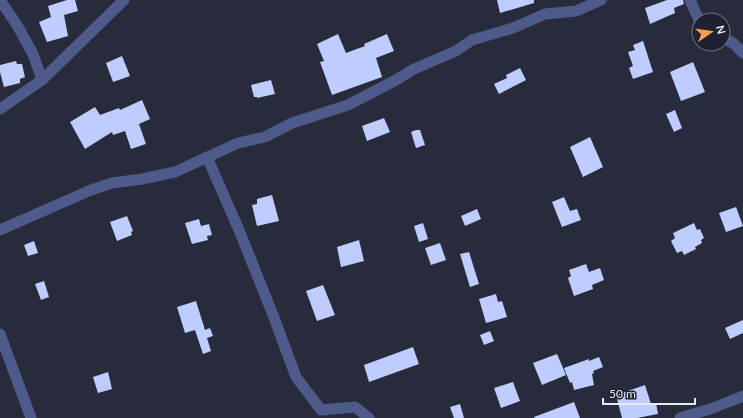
<svg xmlns="http://www.w3.org/2000/svg" width="743" height="418" font-family="Lato,sans-serif">
<style>
.building{fill:#becdfe}
.lines{fill:none;stroke-linecap:round;stroke-linejoin:round}
.street{stroke:#4d5a8a;stroke-width:11}
</style>
<rect width="100%" height="100%" fill="#272b3b"/>
<g class="building">
<polygon points="67,0 75,0 78,11 64,15 68,36 47,42 39,22 51,17 48,6"/>
<polygon points="497,0 534,0 534,3 500,13"/>
<polygon points="667,0 683,0 684,4 674,8 675,13 650,24 645,8"/>
<polygon points="338,34 346,53 365,46 364,44 387,34 394,51 376,58 382,77 332,95 320,62 324,61 317,44"/>
<polygon points="643,41 653,72 633,79 629,68 633,66 628,52 635,50 633,45"/>
<polygon points="122,56 130,76 113,82 106,63"/>
<polygon points="16,61 17,64 22,64 25,77 20,79 20,83 4,87 0,72 0,65"/>
<polygon points="693,62 705,92 681,101 670,72"/>
<polygon points="520,68 526,80 499,94 494,84 507,78 506,75"/>
<polygon points="271,80 275,94 257,98 257,97 254,97 251,85"/>
<polygon points="142,100 150,119 139,124 146,144 131,149 125,131 113,135 112,132 85,149 70,122 95,107 100,115 119,108 120,110"/>
<polygon points="675,110 682,128 674,132 666,114"/>
<polygon points="384,118 390,132 367,141 362,126"/>
<polygon points="416,130 420,130 425,145 416,148 411,132"/>
<polygon points="590,137 603,167 583,177 570,147"/>
<polygon points="272,195 279,221 257,226 252,205 257,204 257,199"/>
<polygon points="564,197 570,211 577,209 581,220 562,227 552,202"/>
<polygon points="736,207 743,226 726,232 719,213"/>
<polygon points="477,209 481,219 465,226 461,216"/>
<polygon points="127,216 133,231 131,232 132,235 117,241 110,222"/>
<polygon points="199,219 201,226 209,224 212,235 207,236 208,240 192,244 185,223"/>
<polygon points="423,223 428,239 419,242 414,226"/>
<polygon points="694,223 697,230 700,229 704,238 701,240 702,243 695,247 696,249 684,255 682,251 677,253 671,241 675,238 673,233"/>
<polygon points="359,240 364,261 341,267 337,247"/>
<polygon points="34,241 38,253 28,256 24,245"/>
<polygon points="440,243 446,260 431,265 425,248"/>
<polygon points="469,252 479,284 470,287 460,254"/>
<polygon points="586,264 589,272 600,268 604,280 592,285 593,289 574,296 568,278 571,276 569,270"/>
<polygon points="44,281 49,297 41,300 35,284"/>
<polygon points="323,285 335,315 317,321 306,291"/>
<polygon points="496,294 498,302 502,301 507,317 486,323 479,299"/>
<polygon points="196,301 205,330 210,328 213,336 207,338 211,351 203,354 195,330 185,333 177,307"/>
<polygon points="743,320 743,333 730,339 725,328"/>
<polygon points="490,331 494,341 484,345 480,335"/>
<polygon points="413,347 419,364 369,382 364,365"/>
<polygon points="557,354 566,375 542,385 533,363"/>
<polygon points="599,357 603,367 593,371 594,373 592,374 594,385 574,390 572,382 570,383 564,368 589,359 589,361"/>
<polygon points="108,372 112,389 98,393 93,377"/>
<polygon points="513,382 520,401 501,408 494,388"/>
<polygon points="645,385 651,404 656,403 658,414 637,418 622,418 616,395"/>
<polygon points="574,402 580,418 534,418 534,417"/>
<polygon points="460,404 464,418 454,418 450,407"/>
</g>
<g class="lines">
<g class="street">
<polyline points="0,0 17,25 33,54 42,80"/>
<polyline points="690,0 699,20"/>
<polyline points="723,38 733,43 743,53"/>
<polyline points="0,109 42,80 124,0"/>
<polyline points="207,157 239,230 273,315 296,377 321,410 355,407 369,418"/>
<polyline points="0,230 91,190 112,183 142,179 175,172 238,143 265,137 292,123 348,105 396,80 414,69 456,51 472,40 513,28 545,14 576,11 601,0"/>
<polyline points="0,334 31,418"/>
<polyline points="680,418 713,408 743,396"/>
</g>
</g>
<g transform="translate(711 32) rotate(77)"><circle r="19" fill="#1e2230" stroke="#6f727f"/>
<path d="M0-3L7 15L0 10L-7 15Z" fill="#f8a04b"/>
<text y="-6" font-size="11" font-weight="bold" text-anchor="middle" fill="#e8ebf5">N</text>
</g>
<path d="M603 398v6h92v-6" fill="none" stroke="#e8ebf5" stroke-width="2"/>
<text x="609" y="398" font-size="12" fill="#e8ebf5" stroke="#1e2230" stroke-width="3" paint-order="stroke">50 m</text>
</svg>
